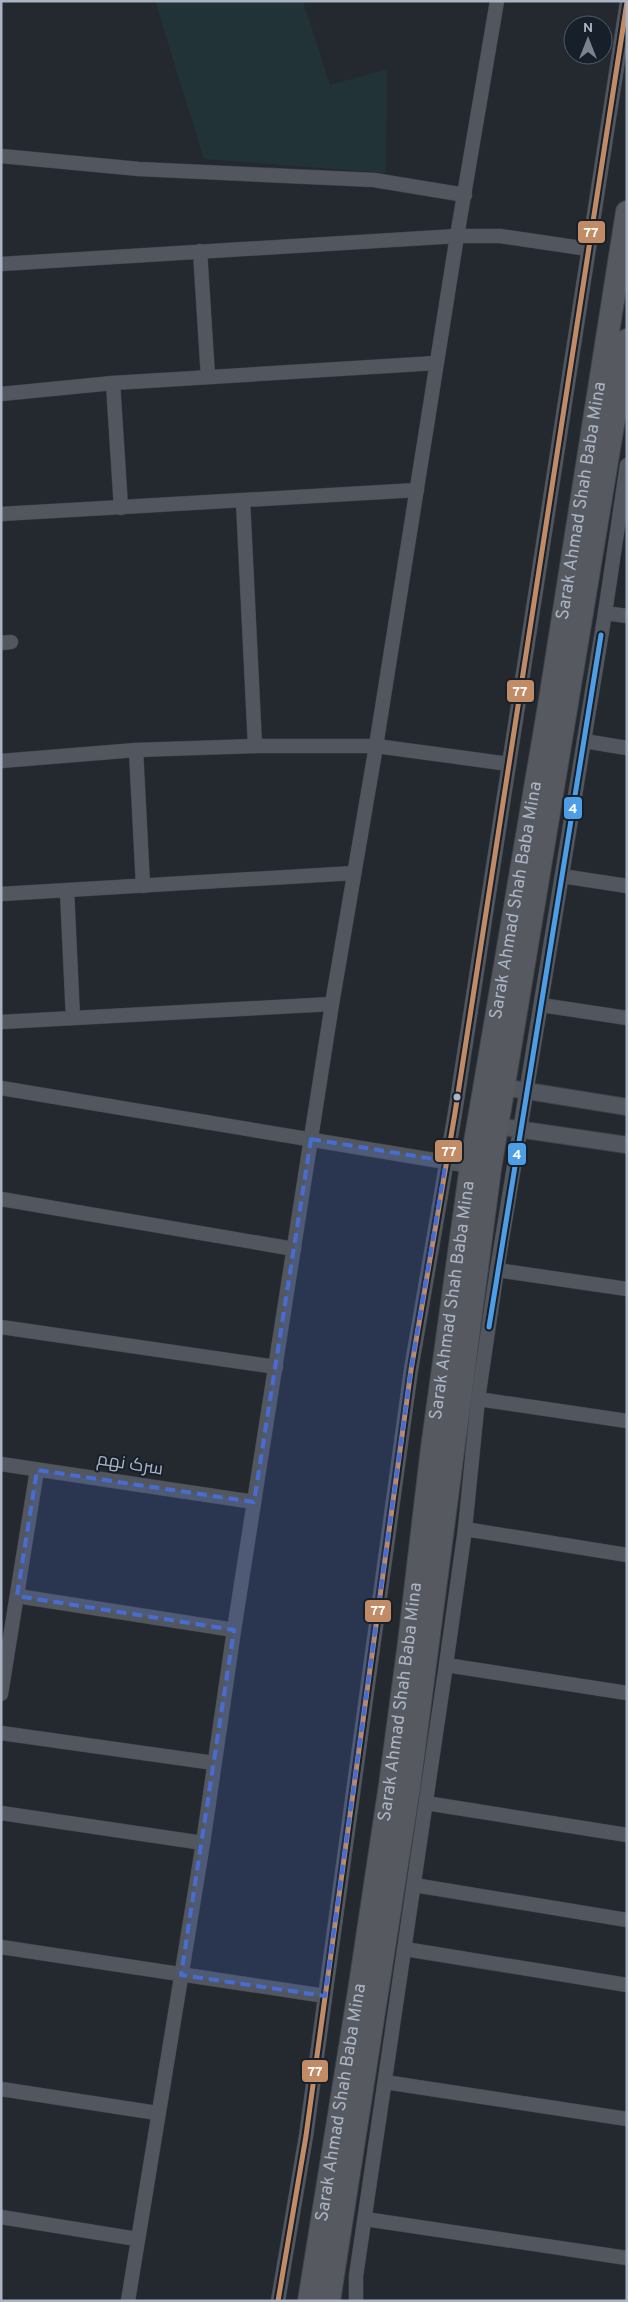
<svg xmlns="http://www.w3.org/2000/svg" width="628" height="2302" font-family="Overpass,Cairo,sans-serif">
<style>
.pitch{fill:#213336}
.lines{fill:none;stroke-linecap:round;stroke-linejoin:round}
.minor-casing{stroke:#404349;stroke-width:15}
.tertiary-casing{stroke:#404349;stroke-width:18}
.trunk-casing{stroke:#3f444c;stroke-width:24}
.minor{stroke:#52575f;stroke-width:14}
.tertiary{stroke:#52575f;stroke-width:16}
.trunk{stroke:#565a60;stroke-width:22}
.bus-1-casing{stroke:#171f2a;stroke-width:9}
.bus-2-casing{stroke:#171f2a;stroke-width:9}
.bus-1{stroke:#4d9ee5;stroke-width:5}
.bus-2{stroke:#c18c65;stroke-width:5}
.marked{fill:#486dd2;fill-opacity:0.2;stroke:#486dd2;stroke-width:4;stroke-dasharray:10 6;stroke-linejoin:round}
.bus-dot{fill:#abb4c4;stroke:#171f2a;stroke-width:2}
.labels{text-anchor:middle;dominant-baseline:central;stroke-width:4;stroke-linejoin:round;paint-order:stroke}
.street-label{font-size:18px;fill:#abb4c4;stroke:#171f2a}
.line-badge{stroke:#171f2a;stroke-width:2}
.badge-label{font-size:14px;text-anchor:middle;font-weight:bold;fill:#fff}
</style>
<rect width="100%" height="100%" fill="#242930"/>
<polygon class="pitch" points="155,1 303,1 330,85 387,69 386,173 204,159"/>
<g class="lines">
<g class="minor-casing">
<g id="minor">
<polyline points="1,156 139,169 374,180 465,195"/>
<polyline points="200,251 208,377"/>
<polyline points="1,264 457,236 500,236 588,249"/>
<polyline points="113,383 121,508"/>
<polyline points="1,394 113,383 436,363"/>
<polyline points="243,501 255,746"/>
<polyline points="1,514 417,490"/>
<polyline points="605,613 627,616"/>
<polyline points="1,643 11,642"/>
<polyline points="584,741 627,748"/>
<polyline points="136,750 143,886"/>
<polyline points="1,761 136,750 255,746 376,746 509,764"/>
<polyline points="562,876 627,886"/>
<polyline points="67,891 73,1018"/>
<polyline points="1,894 354,873"/>
<polyline points="541,1005 627,1018"/>
<polyline points="1,1022 332,1004"/>
<polyline points="1,1088 476,1167"/>
<polyline points="1,1199 294,1249"/>
<polyline points="497,1270 627,1289"/>
<polyline points="1,1327 276,1367"/>
<polyline points="478,1399 627,1421"/>
<polyline points="1,1464 254,1502"/>
<polyline points="465,1529 627,1555"/>
<polyline points="17,1596 234,1630"/>
<polyline points="446,1665 627,1693"/>
<polyline points="1,1694 37,1470"/>
<polyline points="1,1733 214,1763"/>
<polyline points="426,1803 627,1835"/>
<polyline points="1,1813 203,1843"/>
<polyline points="414,1885 627,1920"/>
<polyline points="1,1947 325,1996"/>
<polyline points="405,1949 627,1985"/>
<polyline points="385,2082 627,2119"/>
<polyline points="1,2089 157,2113"/>
<polyline points="1,2217 137,2239"/>
<polyline points="365,2219 627,2258"/>
<polyline points="128,2301 203,1843 234,1630 332,1004 376,746 457,236 497,1"/>
<polyline points="278,2301 306,2136 411,1370 455,1113 627,2"/>
<polyline points="356,2301 356,2276 446,1665 465,1529 478,1399 497,1270 605,613 627,465"/>
</g>
</g>
<g class="tertiary-casing">
<g id="tertiary">
<polyline points="503,1087 627,1107"/>
<polyline points="497,1126 627,1145"/>
</g>
</g>
<g class="trunk-casing">
<g id="trunk">
<path id="s1" d="M 309,2301 L 360,1985 L 390,1785 L 409,1643 L 432,1448 L 471,1166 L 549,706 L 627,212"/>
<polyline points="329,2301 409,1787 490,1169 627,340"/>
</g>
</g>
<use href="#minor" class="minor"/>
<use href="#tertiary" class="tertiary"/>
<use href="#trunk" class="trunk"/>
<g class="bus-1-casing">
<polyline id="bus-1" points="489,1327 601,635"/>
</g>
<g class="bus-2-casing">
<polyline id="bus-2" points="278,2301 306,2136 411,1370 455,1113 627,2"/>
</g>
<use href="#bus-1" class="bus-1"/>
<use href="#bus-2" class="bus-2"/>
</g>
<path class="marked" d="M 311,1139 L 446,1161 L 411,1370 L 325,1996 L 181,1975 L 234,1630 L 17,1596 L 37,1470 L 254,1502 Z"/>
<circle class="bus-dot" cx="457" cy="1097" r="4.5"/>
<g class="labels">
<g class="street-label">
<text stroke="none"><textPath href="#s1" startOffset="1821">Sarak Ahmad Shah Baba Mina</textPath></text>
<text stroke="none"><textPath href="#s1" startOffset="1416">Sarak Ahmad Shah Baba Mina</textPath></text>
<text stroke="none"><textPath href="#s1" startOffset="1011">Sarak Ahmad Shah Baba Mina</textPath></text>
<text transform="translate(130 1465) rotate(9)">سرک نهم</text>
<text stroke="none"><textPath href="#s1" startOffset="606">Sarak Ahmad Shah Baba Mina</textPath></text>
<text stroke="none"><textPath href="#s1" startOffset="201">Sarak Ahmad Shah Baba Mina</textPath></text>
</g>
</g>
<g class="line-badge">
<rect x="577" y="220" width="29" height="24" rx="5" fill="#c18c65"/>
<rect x="506" y="679" width="29" height="24" rx="5" fill="#c18c65"/>
<rect x="563" y="796" width="20" height="24" rx="5" fill="#4d9ee5"/>
<rect x="434" y="1139" width="29" height="24" rx="5" fill="#c18c65"/>
<rect x="507" y="1142" width="20" height="24" rx="5" fill="#4d9ee5"/>
<rect x="364" y="1599" width="28" height="24" rx="5" fill="#c18c65"/>
<rect x="301" y="2059" width="28" height="24" rx="5" fill="#c18c65"/>
</g>
<g class="badge-label">
<text x="591" y="237">77</text>
<text x="520" y="696">77</text>
<text x="573" y="813">4</text>
<text x="449" y="1156">77</text>
<text x="517" y="1159">4</text>
<text x="378" y="1615">77</text>
<text x="315" y="2076">77</text>
</g>
<rect width="628" height="2302" fill="none" stroke="#abb4c4" stroke-width="5"/>
<g transform="translate(588 40)"><circle r="24" fill="#171f2a" stroke="#525b68"/>
<path d="M0-4L9 19L0 12L-9 19Z" fill="#7c8390"/>
<text y="-8" font-size="14" font-weight="bold" text-anchor="middle" fill="#abb4c4">N</text>
</g>
</svg>
